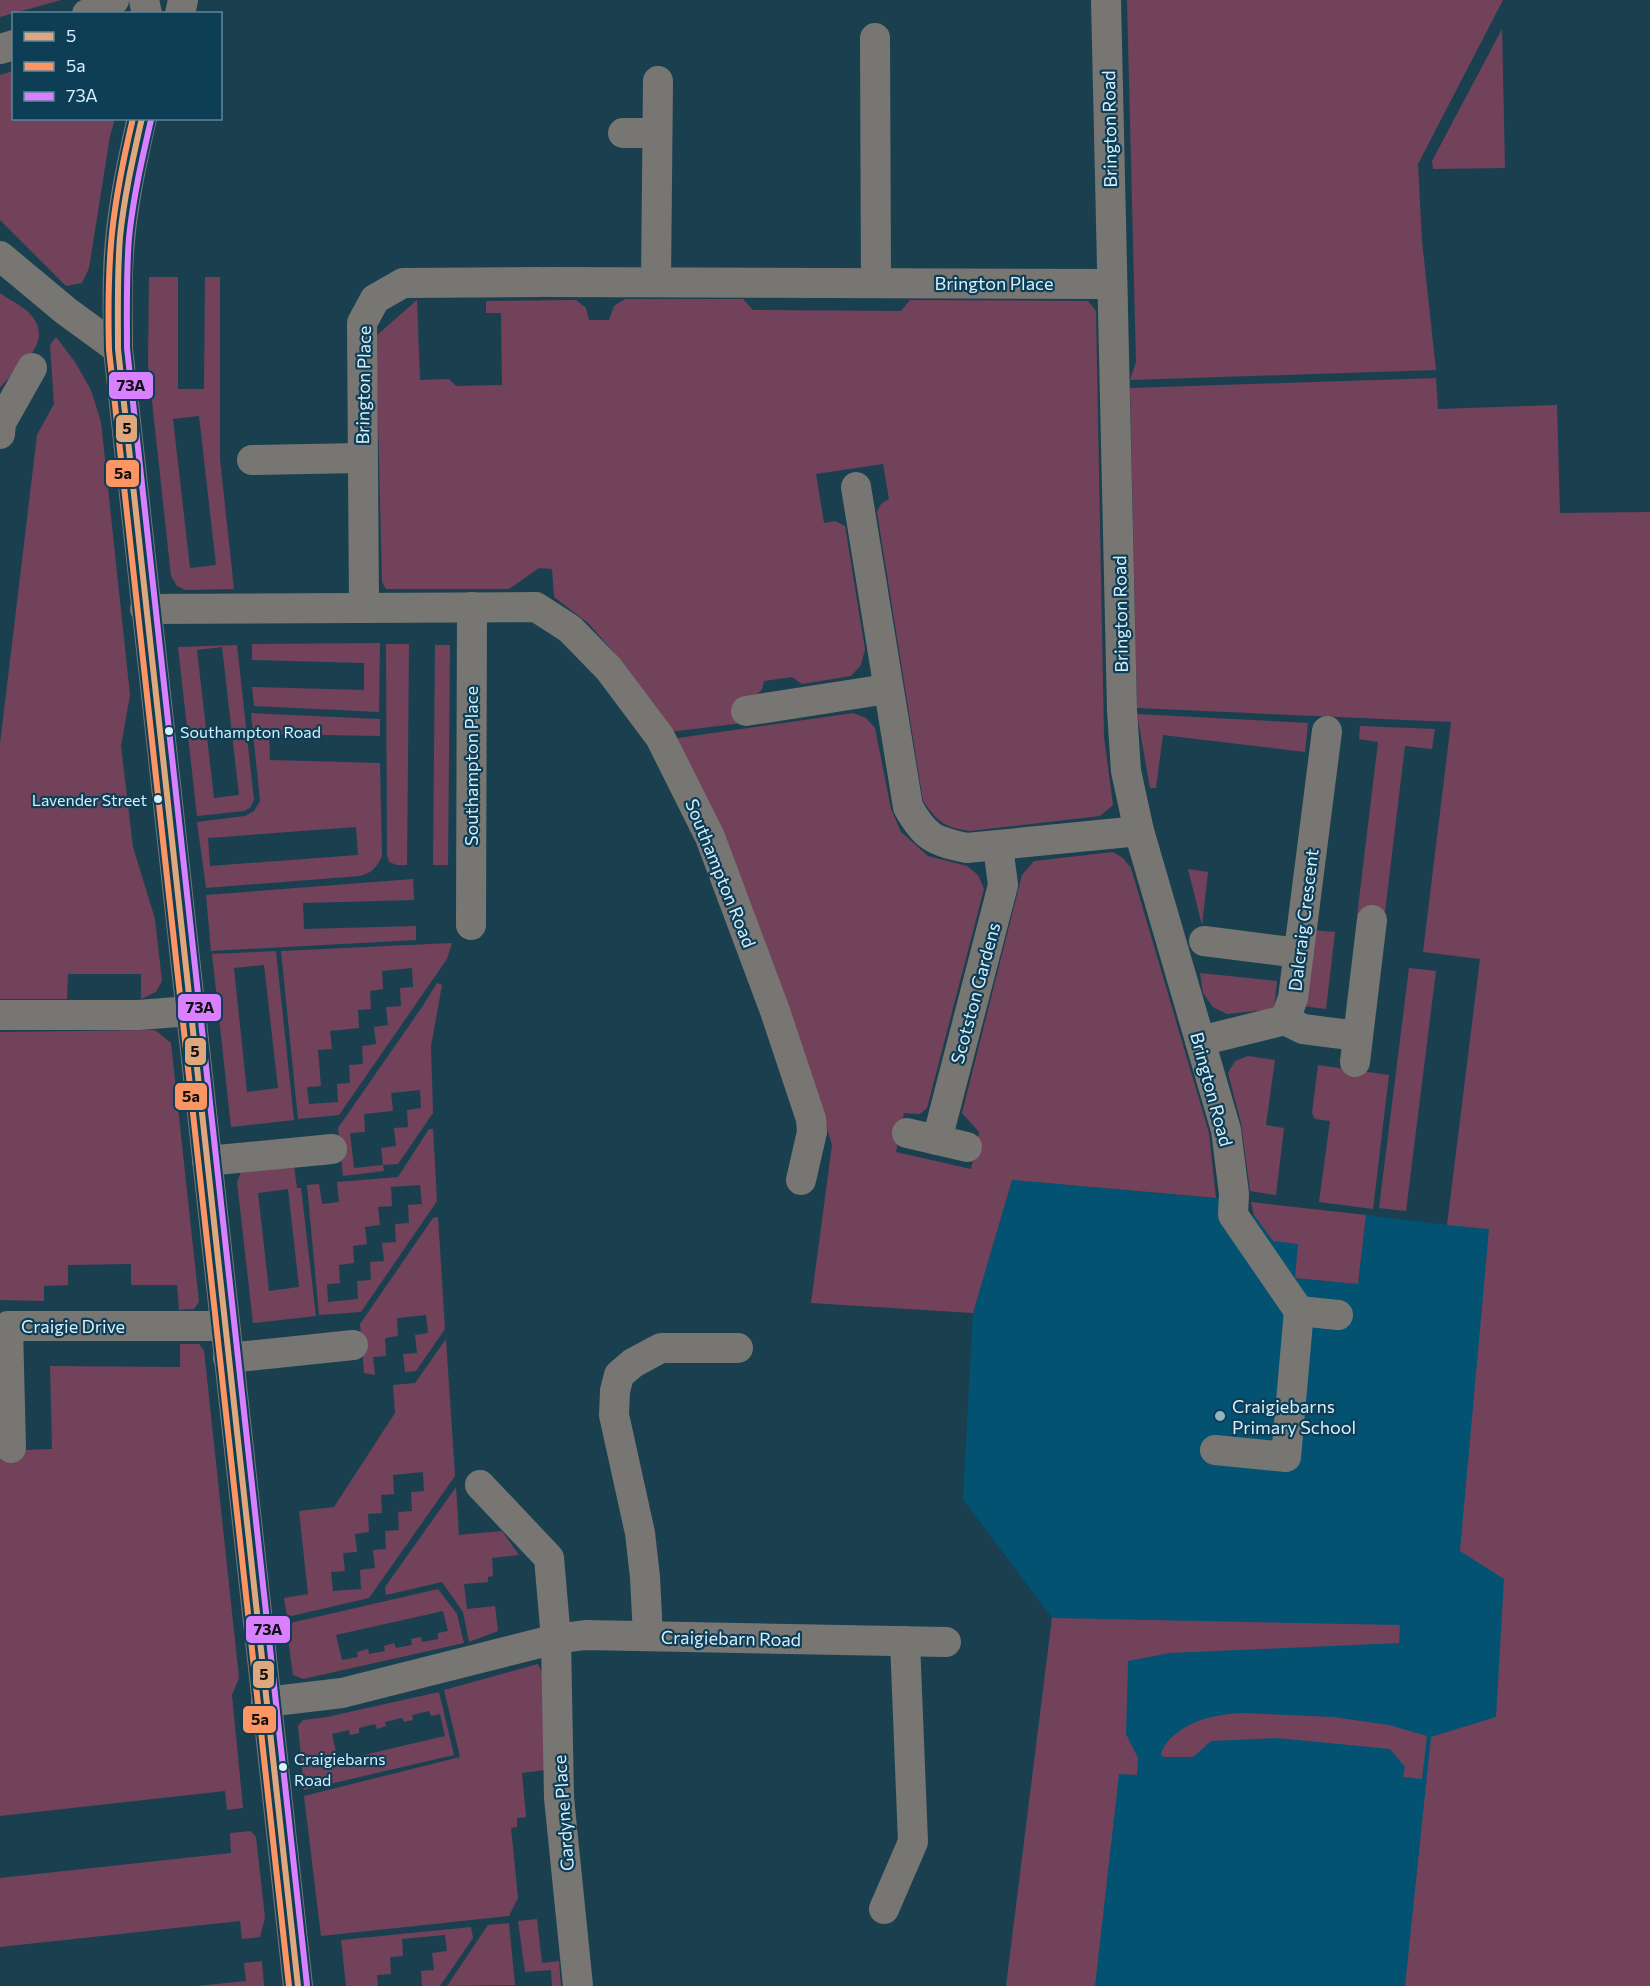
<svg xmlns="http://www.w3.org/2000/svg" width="1650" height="1986" font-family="Commissioner,sans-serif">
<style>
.built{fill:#045272}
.green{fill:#72425b;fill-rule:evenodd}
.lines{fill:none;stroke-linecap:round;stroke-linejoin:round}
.minor{stroke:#787673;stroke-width:30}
.bus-1-casing{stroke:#0e3e55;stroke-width:10}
.bus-2-casing{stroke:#0e3e55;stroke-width:10}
.bus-3-casing{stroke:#0e3e55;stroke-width:10}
.bus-1{stroke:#dfa77e;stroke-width:6}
.bus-2{stroke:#fb9564;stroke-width:6}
.bus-3{stroke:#d880ff;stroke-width:6}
.bus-dot{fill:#d7effd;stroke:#0e3e55;stroke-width:2}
.poi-dot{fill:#95b2c0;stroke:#0e3e55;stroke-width:2}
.labels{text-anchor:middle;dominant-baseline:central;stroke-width:4.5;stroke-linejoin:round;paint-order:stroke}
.bus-label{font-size:16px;fill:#d7effd;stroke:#0e3e55;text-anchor:start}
.street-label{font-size:18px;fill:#d7effd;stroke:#0e3e55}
.poi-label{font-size:18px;fill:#d7effd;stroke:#0e3e55;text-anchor:start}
.line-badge{stroke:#0e3e55;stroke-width:2}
.pale-badge-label{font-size:16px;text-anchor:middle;font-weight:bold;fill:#111}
</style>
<rect width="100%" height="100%" fill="#1a4050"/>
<polygon class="built" points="1012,1180 1221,1199 1233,1215 1254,1215 1273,1241 1298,1243 1295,1278 1358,1284 1366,1215 1447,1225 1650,1242 1650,1986 1006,1986 1052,1618 963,1499 973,1313"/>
<g class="green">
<polygon points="0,0 61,0 0,17"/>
<polygon points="1127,0 1503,0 1418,164 1422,241 1436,370 1130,380 1136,362"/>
<polygon points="1502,29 1505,168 1433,169 1432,161"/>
<polygon points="13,71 14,118 115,119 110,136 89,268 82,283 66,286 0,220 0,75"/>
<path d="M 149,277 L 178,277 L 178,389 L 204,389 L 205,277 L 220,277 L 220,459 L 234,589 L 186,590 L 177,586 L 171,576 L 148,364 ZM 199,416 L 216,565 L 190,568 L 173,419 Z"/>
<path d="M 0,293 C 9,300 24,306 31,315 C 56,344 16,367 0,388 Z"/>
<path d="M 625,299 L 743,299 L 753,310 L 901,311 L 910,300 L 1088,301 L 1096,311 L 1104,737 L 1113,805 L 1100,816 L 970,831 C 944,827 939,823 923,801 L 877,512 L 881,504 L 889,499 L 883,464 L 816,474 L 824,523 L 835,521 L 845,526 L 865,649 L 861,665 L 851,676 L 802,684 L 792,677 L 764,681 L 762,690 L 753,697 L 743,723 L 669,732 L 624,664 L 588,623 L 554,597 L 552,569 L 539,568 L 509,589 L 386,589 L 382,582 L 376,336 L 417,300 L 420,380 L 449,379 L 456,386 L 502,385 L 501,313 L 486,313 L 486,301 L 576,300 L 586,308 L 589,320 L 609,320 L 614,306 Z"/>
<polygon points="56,337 75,362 91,390 101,422 130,695 121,746 133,847 155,919 162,981 156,992 141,999 141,974 68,974 67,999 0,999 0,744 37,435 54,404 50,345"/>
<polygon points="1436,378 1438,409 1557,405 1560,513 1650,512 1650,1986 1405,1986 1431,1737 1496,1717 1504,1579 1460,1551 1489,1229 1447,1225 1480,959 1423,952 1451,722 1137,708 1130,388"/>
<polygon points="380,643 379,712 254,706 252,687 364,690 364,663 252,660 252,644"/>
<polygon points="386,644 409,644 407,865 397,865 389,862 387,855"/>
<path d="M 237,645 L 254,800 L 250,808 L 244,811 L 197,816 L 178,647 ZM 222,647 L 239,795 L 214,798 L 197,650 Z"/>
<polygon points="435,645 450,645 448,865 433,865"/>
<path d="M 251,713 L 380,719 L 380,736 L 269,734 L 270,760 L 380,763 L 382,856 C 376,868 372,873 360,876 L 206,888 L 197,822 L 245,816 L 254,811 L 260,801 ZM 356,827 L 358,855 L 210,866 L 208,838 Z"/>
<polygon points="853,713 866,718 875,728 891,809 901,832 928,856 967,866 978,875 984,889 927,1108 920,1114 904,1113 896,1152 971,1169 979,1132 962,1113 1022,875 1034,861 1113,852 1123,858 1131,868 1209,1133 1216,1198 1012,1180 973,1313 811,1303 832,1145 797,1032 671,739"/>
<polygon points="1137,714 1308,723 1305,752 1163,735 1156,788 1150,788"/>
<polygon points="1360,726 1435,729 1432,749 1405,746 1384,920 1357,916 1378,742 1359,739"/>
<polygon points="1188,869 1208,872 1202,925"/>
<polygon points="413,879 414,900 303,903 304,929 416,926 416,940 211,951 206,895"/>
<polygon points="1312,930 1335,932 1326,1009 1303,1006"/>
<path d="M 452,943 L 447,959 L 339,1115 L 298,1119 L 281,951 ZM 412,968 L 413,987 L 400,988 L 401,1006 L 386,1007 L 388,1025 L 374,1027 L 376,1044 L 362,1046 L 363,1064 L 349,1065 L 350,1083 L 337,1084 L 338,1102 L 309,1104 L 307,1087 L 321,1086 L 318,1050 L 332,1049 L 330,1031 L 359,1028 L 358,1010 L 371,1009 L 370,991 L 383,989 L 382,971 Z"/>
<path d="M 276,951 L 294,1120 L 231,1127 L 212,954 ZM 264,965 L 278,1088 L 247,1092 L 234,968 Z"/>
<polygon points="1409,968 1436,971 1406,1211 1379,1208"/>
<polygon points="1200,973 1277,981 1274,1009 1227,1014 1213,1007 1203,993"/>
<path d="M 437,983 L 442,985 L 431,1046 L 433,1113 L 398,1164 L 383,1165 L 384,1171 L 343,1176 L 338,1128 L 422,1007 ZM 420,1090 L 421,1108 L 407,1110 L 408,1127 L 394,1128 L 396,1146 L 381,1148 L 383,1165 L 354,1168 L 350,1133 L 365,1132 L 364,1114 L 393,1111 L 391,1093 Z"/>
<polygon points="155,1030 171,1043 199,1302 194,1309 179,1310 177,1285 131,1285 131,1264 68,1265 68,1285 44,1286 44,1301 0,1300 0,1032"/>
<polygon points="1248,1056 1275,1060 1266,1125 1284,1128 1276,1195 1250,1191 1241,1123 1228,1073 1235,1061"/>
<polygon points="1318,1065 1389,1075 1373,1209 1319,1202 1330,1121 1315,1119 1312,1113"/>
<path d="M 429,1129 L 433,1129 L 437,1201 L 361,1312 L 319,1315 L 307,1185 L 319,1184 L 322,1204 L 339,1202 L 337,1182 L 398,1177 ZM 420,1185 L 422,1204 L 408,1205 L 409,1223 L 395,1224 L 396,1242 L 382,1243 L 384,1261 L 370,1262 L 371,1280 L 357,1281 L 358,1299 L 328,1302 L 327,1284 L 340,1283 L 339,1265 L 354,1263 L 353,1246 L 367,1244 L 365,1227 L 380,1225 L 378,1207 L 392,1206 L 391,1187 Z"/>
<path d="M 294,1166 L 297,1188 L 301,1188 L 316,1316 L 253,1323 L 237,1182 L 241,1172 ZM 288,1189 L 299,1287 L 269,1291 L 258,1193 Z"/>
<polygon points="1251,1202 1366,1215 1358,1284 1295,1278 1298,1244 1273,1241 1254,1215"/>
<polygon points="438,1217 445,1329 416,1371 405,1372 403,1354 417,1353 415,1335 428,1333 426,1315 397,1318 398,1336 385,1338 386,1356 373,1357 375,1375 364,1373 360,1324 433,1218"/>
<path d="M 446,1339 L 455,1476 L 369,1598 L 287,1617 L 284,1598 L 308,1594 L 299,1511 L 334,1507 L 395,1413 L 393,1385 L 415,1383 ZM 423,1472 L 424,1491 L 411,1492 L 412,1511 L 398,1512 L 399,1530 L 385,1531 L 386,1549 L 373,1550 L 375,1568 L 360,1570 L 361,1589 L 333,1591 L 331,1572 L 345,1571 L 343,1553 L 357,1552 L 355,1534 L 369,1532 L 368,1514 L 382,1513 L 381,1495 L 394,1494 L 393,1475 Z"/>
<polygon points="180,1344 199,1344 204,1350 239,1678 232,1695 243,1808 227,1810 225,1791 0,1816 0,1451 52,1449 50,1366 180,1367"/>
<polygon points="456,1487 459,1535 502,1531 519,1555 492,1558 493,1576 488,1577 488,1582 464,1584 467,1609 495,1606 498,1631 469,1642 463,1612 442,1582 386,1595 385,1587"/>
<path d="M 438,1589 L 457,1614 L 464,1643 L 303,1679 L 293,1675 L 286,1624 ZM 443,1611 L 448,1631 L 438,1633 L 438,1639 L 422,1642 L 421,1637 L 411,1639 L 412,1645 L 396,1648 L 394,1643 L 384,1646 L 385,1651 L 369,1654 L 368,1649 L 357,1652 L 358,1657 L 342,1660 L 336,1635 Z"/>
<polygon points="1052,1618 1400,1625 1399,1643 1170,1653 1128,1661 1126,1734 1138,1758 1137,1775 1119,1774 1095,1986 1006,1986"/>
<polygon points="538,1664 543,1675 545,1770 522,1773 526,1817 517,1818 517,1827 511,1828 518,1898 509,1916 321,1936 304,1796 460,1757 444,1690"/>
<path d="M 439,1692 L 454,1755 L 304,1790 L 298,1726 L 303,1720 L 327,1717 ZM 429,1711 L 431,1716 L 440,1714 L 445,1736 L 338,1761 L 332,1734 L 349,1730 L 350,1735 L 359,1733 L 359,1728 L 375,1724 L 377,1729 L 386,1726 L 385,1722 L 402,1718 L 404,1722 L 413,1720 L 412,1715 Z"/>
<path d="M 1241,1713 L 1333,1717 L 1389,1725 L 1427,1736 L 1422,1779 L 1403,1777 L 1405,1767 L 1390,1749 L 1277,1738 L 1211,1741 L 1193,1757 L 1164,1757 L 1161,1755 C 1163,1745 1170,1738 1178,1732 C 1197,1718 1217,1715 1241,1713 Z"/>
<polygon points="251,1831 256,1837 265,1918 260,1937 242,1939 240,1921 0,1947 0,1878 231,1853 230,1833"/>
<polygon points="537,1919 542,1963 559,1961 561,1986 552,1986 551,1970 525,1972 518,1921"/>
<polygon points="509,1923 515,1985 447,1986 488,1925"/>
<polygon points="471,1927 473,1938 440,1986 422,1986 421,1971 434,1970 432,1953 447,1951 445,1935 402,1939 403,1956 390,1957 391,1974 377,1975 378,1986 346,1986 341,1940"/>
<polygon points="262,1961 264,1986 196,1986 246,1981 244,1963"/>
</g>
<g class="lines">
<g class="minor">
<polyline points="144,0 147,14"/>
<polyline points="1106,0 1122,710 1126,771 1139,831 1226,1130 1234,1194 1233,1215 1299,1311 1338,1315"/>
<polyline points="87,14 114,0"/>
<polyline points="180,14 183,0"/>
<polyline points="875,38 876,283"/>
<polyline points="0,49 14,45"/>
<path d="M 142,118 C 130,170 119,222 118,275 C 117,299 118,324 118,349 L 298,1986"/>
<polyline points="623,133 657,133"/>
<polyline points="0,256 66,311 118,349"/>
<polyline points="547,282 1112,284"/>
<polyline points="656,282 658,81"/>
<polyline points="0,434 1,423 32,368"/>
<polyline points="252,460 362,458"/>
<path d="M 856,487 L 908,807 C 925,837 933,841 967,848 L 1139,831"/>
<polyline points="364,608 362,323 375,299 403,283 540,282"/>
<polyline points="145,609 536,607 570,629 609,669 660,737 710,837 775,1011 811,1119 812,1132 801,1180"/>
<polyline points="746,711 887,689"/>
<polyline points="471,925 472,607"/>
<polyline points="1204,941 1299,953"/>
<polyline points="0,1015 139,1015 190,1011"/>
<polyline points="1285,1020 1303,1029 1358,1036"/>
<polyline points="1200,1041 1285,1020 1293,998 1327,731"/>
<polyline points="1355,1062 1372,920"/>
<polyline points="907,1133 967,1147"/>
<polyline points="937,1140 1003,885 998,846"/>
<polyline points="207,1161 332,1149"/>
<polyline points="228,1358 353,1345"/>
<polyline points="11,1448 8,1326 225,1326"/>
<polyline points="1215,1450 1286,1457 1299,1311"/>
<polyline points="480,1485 549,1558 556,1639 559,1798 578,1986"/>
<polyline points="648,1636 645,1577 640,1533 614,1415 615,1391 619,1375 633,1363 661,1348 738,1348"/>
<polyline points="266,1702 342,1693 556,1639 585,1635 946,1642"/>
<polyline points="884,1909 913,1842 905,1641"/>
</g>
<g class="bus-1-casing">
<path id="bus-1" d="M 142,118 C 133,158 124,197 120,237 C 117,275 118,312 118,349 L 298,1986"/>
</g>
<g class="bus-2-casing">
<path id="bus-2" d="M 133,118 C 124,156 116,195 112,233 C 108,272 108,311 109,350 L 289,1986"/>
</g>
<g class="bus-3-casing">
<path id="bus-3" d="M 151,120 C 142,159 133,198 129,238 C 126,275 127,312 127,348 L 307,1985"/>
</g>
<use href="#bus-1" class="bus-1"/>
<use href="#bus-2" class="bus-2"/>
<use href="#bus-3" class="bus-3"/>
</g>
<g class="bus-dot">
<circle cx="169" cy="731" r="5"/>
<circle cx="158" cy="799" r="5"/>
<circle cx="283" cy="1767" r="5"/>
</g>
<circle class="poi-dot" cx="1220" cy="1416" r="6"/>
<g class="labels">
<g class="bus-label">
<text x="180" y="731">Southampton Road</text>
<text x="147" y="799" text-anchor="end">Lavender Street</text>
<text x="294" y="1758">Craigiebarns<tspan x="294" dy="21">Road</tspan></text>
</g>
<g class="street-label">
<text transform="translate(1109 129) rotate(-91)">Brington Road</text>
<text x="994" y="283">Brington Place</text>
<text transform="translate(363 385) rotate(-89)">Brington Place</text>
<text transform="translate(1120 614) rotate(-91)">Brington Road</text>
<text transform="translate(471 766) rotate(-90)">Southampton Place</text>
<text transform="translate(721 873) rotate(68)">Southampton Road</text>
<text transform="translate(1303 920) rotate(-83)">Dalcraig Crescent</text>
<text transform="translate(975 993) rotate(-75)">Scotston Gardens</text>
<text transform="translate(1212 1089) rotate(75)">Brington Road</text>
<text x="73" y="1326">Craigie Drive</text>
<text transform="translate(731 1638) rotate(1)">Craigiebarn Road</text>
<text transform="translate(563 1813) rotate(-94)">Gardyne Place</text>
</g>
<g class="poi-label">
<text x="1232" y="1406">Craigiebarns<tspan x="1232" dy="21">Primary School</tspan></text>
</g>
</g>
<g class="line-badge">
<rect x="108" y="371" width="46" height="29" rx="6" fill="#d880ff"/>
<rect x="115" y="414" width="23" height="29" rx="6" fill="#dfa77e"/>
<rect x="105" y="459" width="35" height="29" rx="6" fill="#fb9564"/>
<rect x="177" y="993" width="45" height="29" rx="6" fill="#d880ff"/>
<rect x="184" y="1037" width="23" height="29" rx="6" fill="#dfa77e"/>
<rect x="174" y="1082" width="34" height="29" rx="6" fill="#fb9564"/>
<rect x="245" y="1615" width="46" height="29" rx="6" fill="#d880ff"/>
<rect x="252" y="1660" width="23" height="29" rx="6" fill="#dfa77e"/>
<rect x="242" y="1705" width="35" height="29" rx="6" fill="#fb9564"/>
</g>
<g class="pale-badge-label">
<text x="131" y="391">73A</text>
<text x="127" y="434">5</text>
<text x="123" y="479">5a</text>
<text x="200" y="1013">73A</text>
<text x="195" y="1057">5</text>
<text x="191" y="1102">5a</text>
<text x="268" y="1635">73A</text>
<text x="264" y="1680">5</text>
<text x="260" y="1725">5a</text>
</g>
<rect x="12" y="12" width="210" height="108" fill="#0e3e55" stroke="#5e8598" stroke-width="1.5"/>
<rect x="24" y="32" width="30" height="9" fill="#dfa77e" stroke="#5e8598" stroke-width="1.5"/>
<text x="66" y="42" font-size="18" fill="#d7effd">5</text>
<rect x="24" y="62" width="30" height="9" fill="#fb9564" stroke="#5e8598" stroke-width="1.5"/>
<text x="66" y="72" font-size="18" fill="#d7effd">5a</text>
<rect x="24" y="92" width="30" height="9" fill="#d880ff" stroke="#5e8598" stroke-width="1.5"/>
<text x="66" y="102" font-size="18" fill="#d7effd">73A</text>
</svg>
